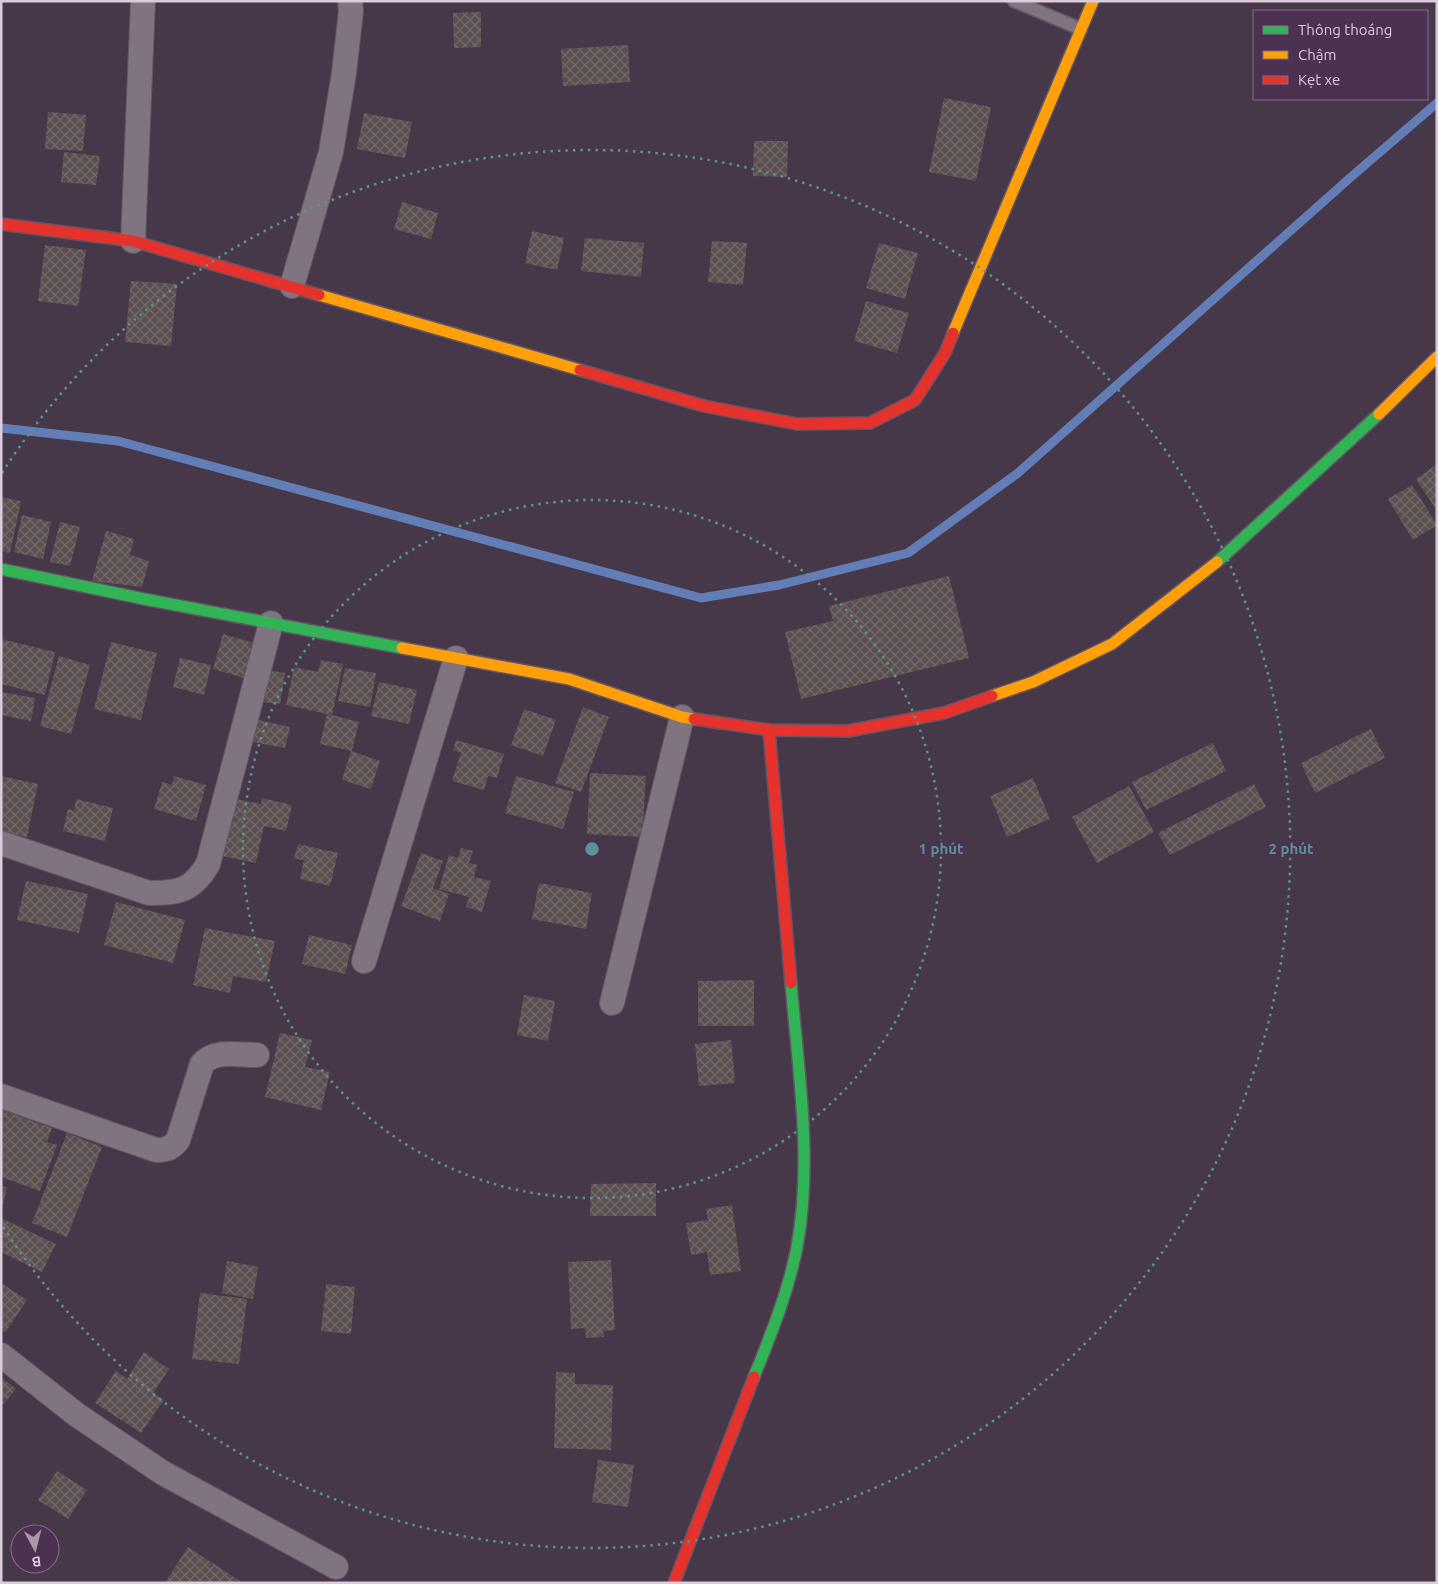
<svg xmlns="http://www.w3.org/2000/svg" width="1438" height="1584" font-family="Ubuntu,sans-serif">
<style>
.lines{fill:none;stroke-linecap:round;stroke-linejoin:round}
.stream{stroke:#637eb6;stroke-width:9}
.building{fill:url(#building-cross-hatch)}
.lane-casing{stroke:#635564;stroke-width:15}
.street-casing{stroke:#635564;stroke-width:26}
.fast-casing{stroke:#635564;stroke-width:14}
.slow-casing{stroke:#635564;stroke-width:14}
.jam-casing{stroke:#635564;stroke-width:14}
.lane{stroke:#7f7480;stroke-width:12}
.street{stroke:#7f7480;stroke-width:24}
.fast{stroke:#30b455;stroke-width:11}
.slow{stroke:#ff9f0a;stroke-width:11}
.jam{stroke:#e5322d;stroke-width:11}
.ring{fill:none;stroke:#579495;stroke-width:2.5;stroke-dasharray:2.5 5}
.centre{fill:#579495;stroke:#4c3150;stroke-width:2.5}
.ring-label{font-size:15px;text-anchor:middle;font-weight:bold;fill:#579495;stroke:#4c3150;stroke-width:5;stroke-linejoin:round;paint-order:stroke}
</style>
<defs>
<pattern id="building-cross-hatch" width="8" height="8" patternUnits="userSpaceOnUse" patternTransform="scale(1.25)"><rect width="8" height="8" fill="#5b5050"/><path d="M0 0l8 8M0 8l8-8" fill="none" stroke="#726869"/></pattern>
</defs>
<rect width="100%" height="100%" fill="#473849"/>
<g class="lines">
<polyline class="stream" points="1,428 118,441 701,598 779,585 908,553 1018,473 1351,177 1437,103"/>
</g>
<g class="building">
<polygon points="481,12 481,47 454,48 453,13"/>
<polygon points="628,45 630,82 563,86 561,49"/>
<polygon points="944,98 991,107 976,181 929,172"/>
<polygon points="48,112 86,115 83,151 45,149"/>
<polygon points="364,113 412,122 405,158 357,149"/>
<polygon points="754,141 788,141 787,177 753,176"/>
<polygon points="64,152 100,156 96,185 61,182"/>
<polygon points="402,202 438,213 431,239 394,229"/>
<polygon points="532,231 564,238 557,270 525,263"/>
<polygon points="585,238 644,243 641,277 581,271"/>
<polygon points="712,241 747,243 743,285 708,282"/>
<polygon points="879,243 918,253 905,299 866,288"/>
<polygon points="45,245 86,250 78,306 38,301"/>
<polygon points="131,281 177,284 171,346 125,342"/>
<polygon points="866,301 909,313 897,353 854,341"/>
<polygon points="1436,465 1437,466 1437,511 1416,479"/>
<polygon points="1412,485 1437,525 1413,540 1388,499"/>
<polygon points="1,497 21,501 10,553 1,551"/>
<polygon points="22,515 51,522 43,559 14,552"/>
<polygon points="60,522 80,527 70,566 50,562"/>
<polygon points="106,531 134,539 130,555 149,561 142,587 92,581"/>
<polygon points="949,576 969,658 801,699 785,632 833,621 829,606"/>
<polygon points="223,634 254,643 244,678 213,669"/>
<polygon points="1,639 55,652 45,695 1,684"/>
<polygon points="111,642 157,653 141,720 94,709"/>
<polygon points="59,656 90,665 71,734 40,726"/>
<polygon points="180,658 211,665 204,695 173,687"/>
<polygon points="321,660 343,664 332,715 359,722 352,751 320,744 327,714 286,705 294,667 318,672"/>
<polygon points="345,668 376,673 370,707 338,701"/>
<polygon points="268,670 285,673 280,704 262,702"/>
<polygon points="379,682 417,690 409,724 371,716"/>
<polygon points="1,692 35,698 31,721 1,715"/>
<polygon points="583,707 609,717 581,792 555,783"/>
<polygon points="524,709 556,720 543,756 511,745"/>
<polygon points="258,720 290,727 285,748 253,742"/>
<polygon points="1371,729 1385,758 1315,793 1301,763"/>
<polygon points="456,740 504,754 497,778 488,776 484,790 452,781 461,752 453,751"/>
<polygon points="1213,743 1226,771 1146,810 1132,782"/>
<polygon points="351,751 380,761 371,789 342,780"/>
<polygon points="590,773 646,776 642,837 587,834"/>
<polygon points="1,776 38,784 27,837 1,831"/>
<polygon points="174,776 206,785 196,821 154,809 162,782 172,785"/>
<polygon points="516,776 574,792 563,829 505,813"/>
<polygon points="1033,778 1050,819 1007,837 990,796"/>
<polygon points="1254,784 1266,807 1170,855 1158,833"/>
<polygon points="1129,786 1154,832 1097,863 1072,817"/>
<polygon points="231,798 261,804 262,798 292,805 286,831 264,826 256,863 218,855"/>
<polygon points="76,799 113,808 105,841 63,831 68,809 74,811"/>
<polygon points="298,844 338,853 330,886 300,879 304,860 294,859"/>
<polygon points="461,848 473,851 469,863 477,865 474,877 491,881 482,912 466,907 469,897 439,889 449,855 458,858"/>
<polygon points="421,853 443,861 433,888 449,894 440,921 401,906"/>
<polygon points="26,881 88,894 79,933 17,920"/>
<polygon points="539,883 592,893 586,929 532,919"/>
<polygon points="116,902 185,920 173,963 104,945"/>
<polygon points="205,928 275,941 266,982 233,976 230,993 193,985"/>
<polygon points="309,935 352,945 345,974 302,964"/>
<polygon points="754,980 754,1026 698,1026 698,981"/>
<polygon points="524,995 555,1001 548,1041 517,1035"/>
<polygon points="280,1033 312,1040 305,1067 330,1072 321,1110 265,1097"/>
<polygon points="731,1040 735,1083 699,1086 695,1044"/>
<polygon points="1,1110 52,1128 47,1142 57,1145 40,1191 1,1177"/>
<polygon points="67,1133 102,1147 67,1237 32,1223"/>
<polygon points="656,1183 656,1216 590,1216 591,1184"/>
<polygon points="1,1186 7,1187 3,1205 1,1205"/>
<polygon points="732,1205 741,1271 710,1275 707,1252 691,1255 686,1223 708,1220 706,1209"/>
<polygon points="1,1218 56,1244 42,1272 1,1252"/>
<polygon points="611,1260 615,1330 603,1331 604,1337 586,1338 585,1328 571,1329 568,1262"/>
<polygon points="227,1261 258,1267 253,1299 222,1293"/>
<polygon points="1,1283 27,1300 5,1333 1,1330"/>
<polygon points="326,1284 355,1287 351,1334 321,1331"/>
<polygon points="200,1293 247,1299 239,1364 192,1359"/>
<polygon points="144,1352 169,1369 153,1393 164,1400 141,1433 95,1403 116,1371 127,1379"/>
<polygon points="556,1372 575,1373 575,1384 613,1385 611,1450 554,1448"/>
<polygon points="1,1377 16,1389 1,1407"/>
<polygon points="598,1460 634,1465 628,1507 592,1502"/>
<polygon points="57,1471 87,1490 68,1519 38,1500"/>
<polygon points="188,1547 243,1583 165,1583"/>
</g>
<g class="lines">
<g class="lane-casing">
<polyline id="lane" points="1014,1 1081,29"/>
</g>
<g class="street-casing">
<g id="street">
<polyline points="133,241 143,1"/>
<polyline points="292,286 331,152 344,73 351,11 350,1"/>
<path d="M 1,843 L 149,893 C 179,893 192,891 208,864 L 271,623"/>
<polyline points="364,961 456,658"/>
<polyline points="612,1003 682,717"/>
<path d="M 1,1096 L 156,1150 C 167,1150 172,1148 178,1140 L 202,1064 C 215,1049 239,1055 257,1055"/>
<polyline points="1,1355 77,1415 163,1473 336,1567"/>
</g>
</g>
<g class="fast-casing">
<g id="fast">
<polyline points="1217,562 1379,414"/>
<polyline points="1,569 144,599 402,648"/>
<path d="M 754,1377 C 771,1334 788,1293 797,1247 C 813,1160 798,1070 791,983"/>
</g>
</g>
<g class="slow-casing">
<g id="slow">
<polyline points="319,295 580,370"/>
<polyline points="953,333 1093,1"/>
<polyline points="1379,414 1437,357"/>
<polyline points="402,648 569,679 682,717 694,719"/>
<polyline points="992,696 1033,682 1112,644 1217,562"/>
</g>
</g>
<g class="jam-casing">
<g id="jam">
<polyline points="1,224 133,241 319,295"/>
<polyline points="580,370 704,406 797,424 870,423 915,400 945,353 953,333"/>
<polyline points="694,719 769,730 848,731 944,713 992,696"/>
<polyline points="769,730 791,983"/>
<polyline points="674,1583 754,1377"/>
</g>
</g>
<use href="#lane" class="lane"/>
<use href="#street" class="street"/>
<use href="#fast" class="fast"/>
<use href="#slow" class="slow"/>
<use href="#jam" class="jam"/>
</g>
<g class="ring">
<circle cx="592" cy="849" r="349"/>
<path d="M2 473A699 699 0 1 1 2 1225"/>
</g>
<circle cx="592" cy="849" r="8" class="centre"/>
<g class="ring-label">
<text x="941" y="854">1 phút</text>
<text x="1291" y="854">2 phút</text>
</g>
<rect width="1438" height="1584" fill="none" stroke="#dccbdd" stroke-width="5"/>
<rect x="1253" y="10" width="175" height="90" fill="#4c3150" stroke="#866f88"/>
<rect x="1263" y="26" width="25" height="8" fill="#30b455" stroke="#866f88"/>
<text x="1298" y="35" font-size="15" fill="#dccbdd">Thông thoáng</text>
<rect x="1263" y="51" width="25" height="8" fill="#ff9f0a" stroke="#866f88"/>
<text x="1298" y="60" font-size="15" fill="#dccbdd">Chậm</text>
<rect x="1263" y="76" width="25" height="8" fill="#e5322d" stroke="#866f88"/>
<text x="1298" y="85" font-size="15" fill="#dccbdd">Kẹt xe</text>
<g transform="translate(35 1549) rotate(173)"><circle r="24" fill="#4c3150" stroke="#866f88"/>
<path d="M0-4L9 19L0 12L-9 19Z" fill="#a898a9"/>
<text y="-8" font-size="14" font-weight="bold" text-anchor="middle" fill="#dccbdd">B</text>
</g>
</svg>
